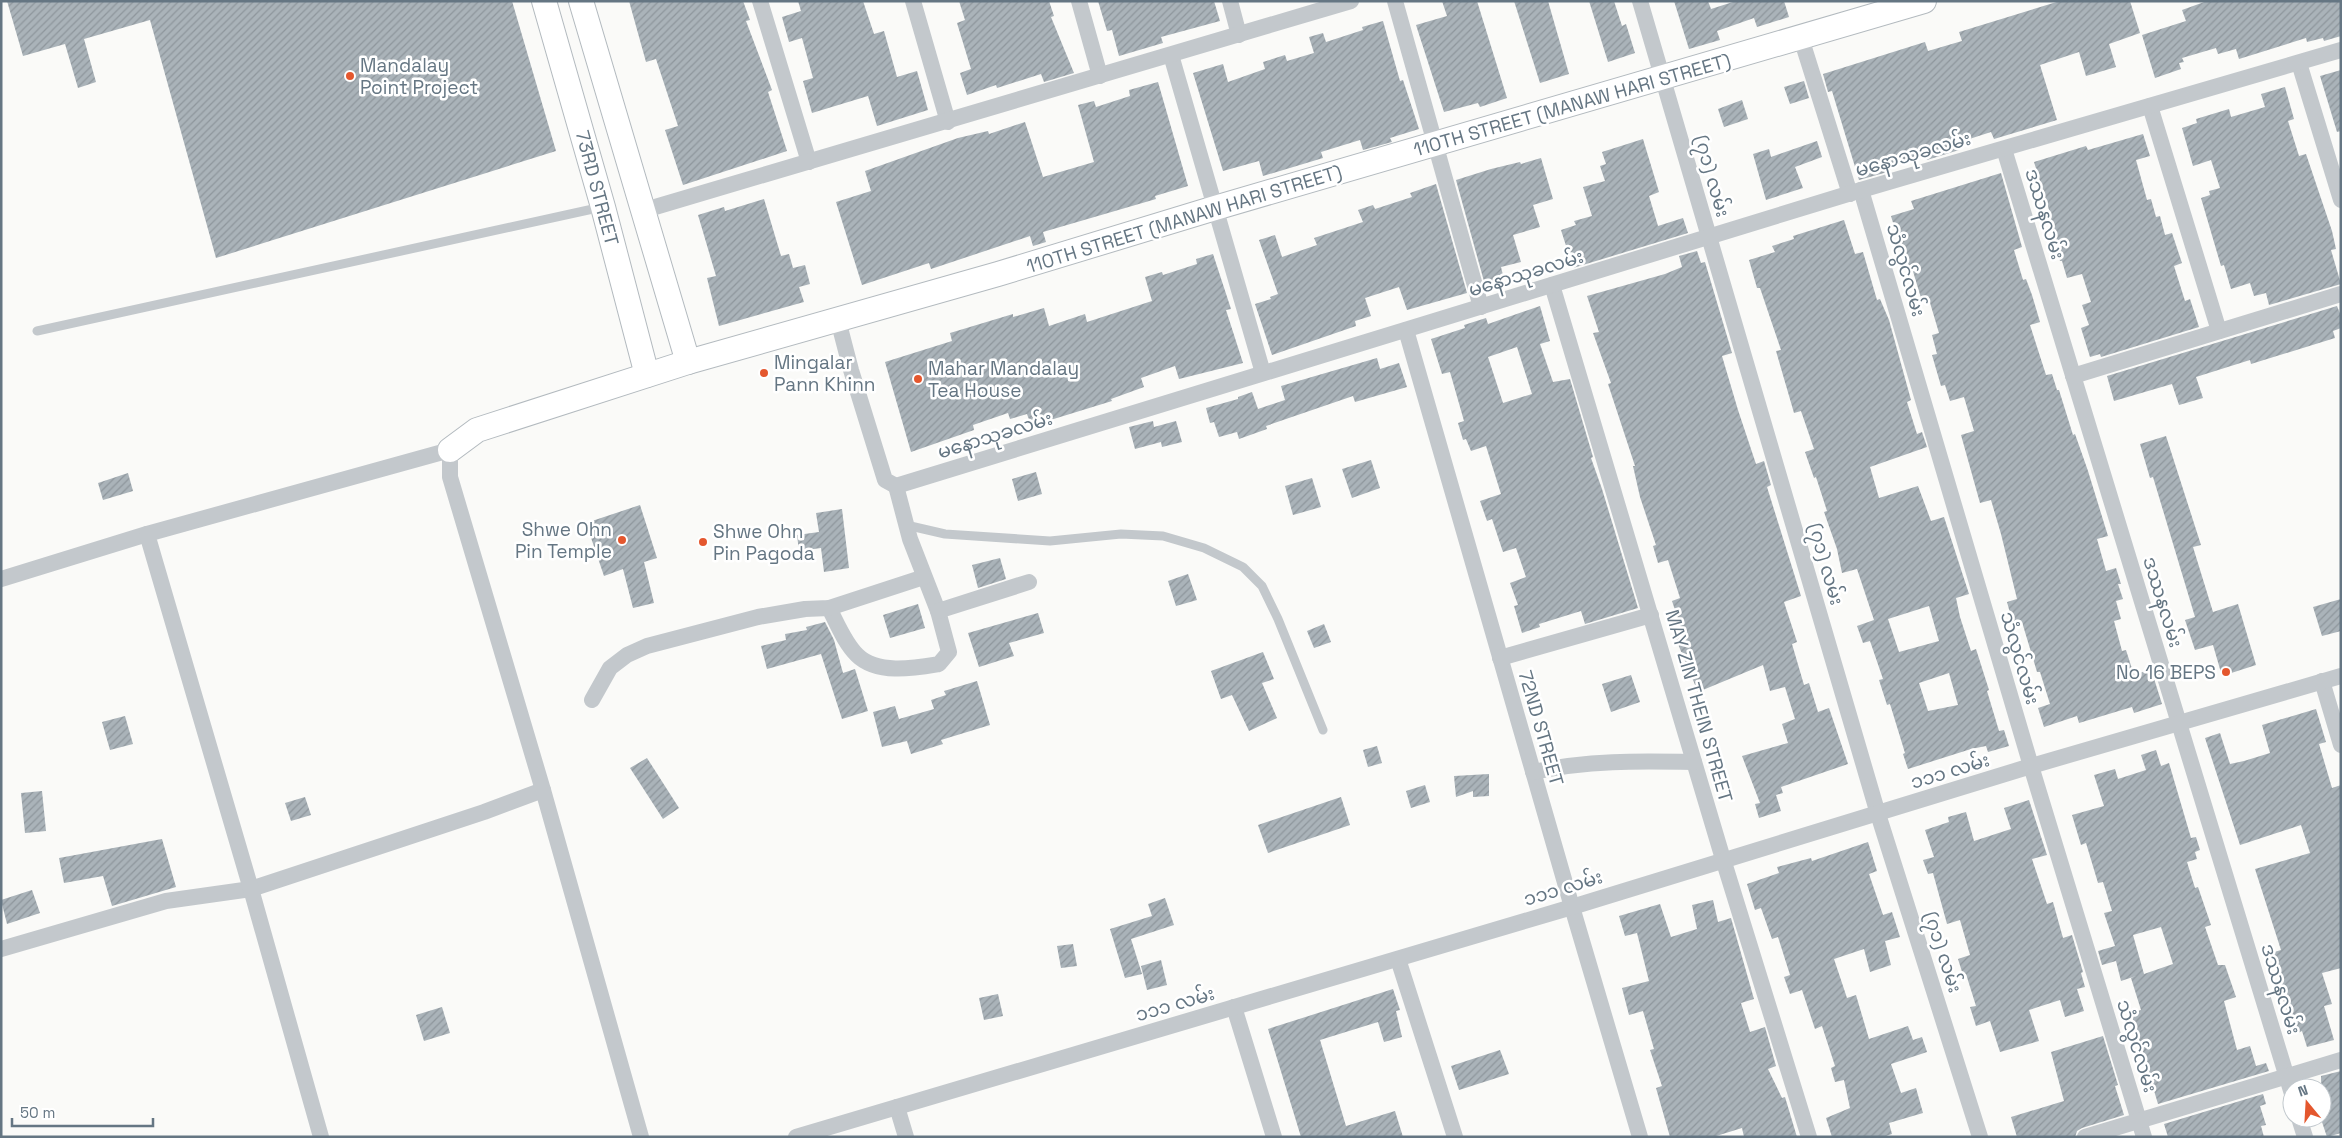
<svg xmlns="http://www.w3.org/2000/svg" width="2342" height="1138" font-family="'Space Grotesk','Noto Sans Myanmar',sans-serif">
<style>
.building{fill:url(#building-hatch);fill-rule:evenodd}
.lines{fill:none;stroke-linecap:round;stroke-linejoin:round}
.secondary-casing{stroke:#b3babf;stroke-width:26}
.service{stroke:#c3c8cc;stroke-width:9}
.minor{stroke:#c3c8cc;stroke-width:16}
.secondary{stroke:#fff;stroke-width:24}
.poi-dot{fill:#e4572e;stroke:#fff;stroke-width:2}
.labels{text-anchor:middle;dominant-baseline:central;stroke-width:5;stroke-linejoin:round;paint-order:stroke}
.poi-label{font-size:19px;fill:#657683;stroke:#fff;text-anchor:start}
.street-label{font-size:19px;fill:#657683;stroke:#fff}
</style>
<defs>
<pattern id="building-hatch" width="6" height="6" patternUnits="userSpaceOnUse" patternTransform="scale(1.25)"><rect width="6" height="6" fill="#aab3b9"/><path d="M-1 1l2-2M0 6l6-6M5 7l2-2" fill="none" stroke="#8e969c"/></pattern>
</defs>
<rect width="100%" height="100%" fill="#fafaf8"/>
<g class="building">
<polygon points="7,1 512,1 556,151 216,258 150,20 84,39 96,82 78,88 65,44 23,56"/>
<polygon points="629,1 743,1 750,20 746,21 772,90 768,92 787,151 683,185 665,130 678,126 656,59 646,62"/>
<polygon points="798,1 863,1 874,34 884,31 897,77 917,71 928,110 877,126 868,96 812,113 803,81 813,78 802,38 789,42 782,17 801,11"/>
<polygon points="959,1 1049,1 1054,16 1051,17 1074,73 1044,82 1041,74 997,88 996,85 967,95 960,73 971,69 957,23 965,20"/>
<polygon points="1098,1 1214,1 1220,21 1161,37 1163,43 1119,56 1112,30 1107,31"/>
<polygon points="1442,1 1477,1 1507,98 1480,107 1478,103 1444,112 1416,25 1447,16"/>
<polygon points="1514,1 1548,1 1569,74 1540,83"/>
<polygon points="1589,1 1614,1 1622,26 1626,24 1635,53 1608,62"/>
<polygon points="1674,1 1708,1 1711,9 1736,1 1784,1 1789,17 1757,27 1754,18 1717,31 1720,40 1689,49"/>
<polygon points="2060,1 2130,1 2140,33 2109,44 2116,67 2086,76 2079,52 2040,65 2057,120 1994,139 1991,132 1957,143 1959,150 1927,160 1925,156 1890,166 1891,171 1859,180 1832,91 1828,92 1823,74 1925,42 1928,51 1962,41 1959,32"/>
<polygon points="2207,1 2341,1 2341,36 2324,41 2323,38 2307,42 2306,38 2239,59 2236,49 2218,54 2216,48 2182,58 2184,62 2179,63 2181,69 2155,78 2142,35 2186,21 2182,10"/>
<polygon points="1383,21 1400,81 1403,80 1419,129 1390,138 1392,142 1363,150 1360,140 1321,152 1323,158 1263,176 1259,161 1223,171 1193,73 1223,64 1228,82 1265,69 1263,62 1285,55 1287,61 1314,53 1309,37 1323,33 1326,42 1363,30 1362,27"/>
<polygon points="2341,70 2341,131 2337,132 2320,76"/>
<polygon points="1804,81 1809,98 1790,104 1784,87"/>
<polygon points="1158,82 1188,186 1155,196 1156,199 1043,232 1046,242 1033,246 1030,236 931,269 929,263 862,285 836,202 871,191 865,171 958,138 988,131 989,134 1025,122 1043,177 1094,162 1078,105 1094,101 1096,107 1130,96 1129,90"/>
<polygon points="2285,87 2294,119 2288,121 2299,156 2306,154 2332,231 2336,249 2331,250 2341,284 2269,305 2266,293 2254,296 2250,283 2231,289 2224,265 2221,266 2201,198 2210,195 2209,191 2220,188 2211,160 2193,166 2182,128 2197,123 2196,119 2229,109 2231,117 2265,107 2261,94"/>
<polygon points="1742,100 1748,119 1724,127 1718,109"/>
<polygon points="2143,134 2150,156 2136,160 2147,200 2151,199 2156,217 2160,216 2165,235 2172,233 2182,263 2174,266 2185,301 2190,299 2199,327 2101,357 2100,354 2090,357 2081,328 2089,325 2082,305 2091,302 2082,274 2067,278 2062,261 2060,261 2046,214 2050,213 2034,162 2086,146 2088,150"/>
<polygon points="1643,139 1659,192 1649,196 1658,226 1683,218 1688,233 1573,268 1561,230 1576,225 1574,221 1592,216 1583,187 1605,181 1600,166 1606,164 1602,152"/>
<polygon points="1817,141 1822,157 1795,167 1803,188 1766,200 1753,154 1769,149 1771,157"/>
<polygon points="1541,158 1553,199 1533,205 1540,227 1513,235 1521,262 1501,267 1504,279 1485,285 1456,180 1491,169 1520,162 1521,164"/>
<polygon points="2001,173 2022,247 2014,250 2023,280 2026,279 2032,295 2040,322 2030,325 2046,375 2052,374 2057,390 2059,390 2073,435 2075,434 2088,471 2108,536 2097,539 2106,571 2116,568 2121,584 2118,584 2123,599 2116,601 2121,619 2114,621 2122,651 2126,650 2134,675 2151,669 2162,704 2134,713 2132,707 2079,723 2077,716 2044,727 2038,708 2050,704 2040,672 2037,672 2022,622 2013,624 2007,602 2017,599 2001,534 1991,500 1980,503 1961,435 1974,431 1964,397 1950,401 1945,385 1941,386 1932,355 1937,354 1932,335 1939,333 1928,296 1921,298 1912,268 1907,270 1891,216 1914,209 1911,201"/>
<polygon points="1436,184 1467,293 1407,310 1399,287 1365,298 1371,316 1355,321 1356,326 1272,355 1255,304 1271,299 1270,297 1278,294 1259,240 1275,235 1282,257 1317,245 1314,238 1363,222 1358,210 1373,205 1375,209 1412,197 1410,193"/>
<polygon points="764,199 781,256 789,254 793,268 805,265 810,284 799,287 804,302 719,326 707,278 716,276 698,215 724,207 725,211"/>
<path d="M 1844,220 L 1855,254 L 1863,252 L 1877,300 L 1880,299 L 1889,320 L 1911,400 L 1907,402 L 1917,434 L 1922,432 L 1927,447 L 1870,467 L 1879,498 L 1918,486 L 1931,521 L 1944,517 L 1969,594 L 1956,598 L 1960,617 L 1971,651 L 1976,649 L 1989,690 L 1987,691 L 1999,731 L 2004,730 L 2009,746 L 1988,752 L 1986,746 L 1971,749 L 1908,769 L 1903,754 L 1905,753 L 1890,704 L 1887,705 L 1879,680 L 1883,679 L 1870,641 L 1863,643 L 1857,626 L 1874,620 L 1857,569 L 1842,573 L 1837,549 L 1824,512 L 1827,511 L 1816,477 L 1814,478 L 1805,452 L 1814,449 L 1801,411 L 1794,413 L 1776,351 L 1781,350 L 1760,288 L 1757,288 L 1749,260 L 1775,252 L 1772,246 L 1794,239 L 1793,236 ZM 1929,606 L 1939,641 L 1899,652 L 1888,619 ZM 1949,673 L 1958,705 L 1928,711 L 1919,683 Z"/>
<polygon points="1697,251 1701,263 1705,262 1732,353 1722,356 1738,410 1756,464 1764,461 1771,485 1767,487 1801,596 1784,602 1797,642 1792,644 1804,685 1809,683 1818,712 1829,708 1848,764 1781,787 1783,793 1776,795 1781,811 1759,818 1755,804 1760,803 1742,756 1788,743 1782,724 1795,719 1785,687 1770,691 1763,665 1698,692 1675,637 1683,634 1672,601 1680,598 1668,560 1658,563 1653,546 1656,545 1640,497 1633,466 1635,466 1608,384 1611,383 1593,333 1599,332 1587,296 1665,274 1682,267 1679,256"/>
<polygon points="1213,254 1231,309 1226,310 1243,363 1179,379 1175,366 1141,378 1144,387 1111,399 1112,401 1031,426 1027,414 1010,419 1008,413 973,425 974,430 911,452 885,362 952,341 950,333 1013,314 1013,317 1044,308 1049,326 1085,314 1087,322 1152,301 1145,277 1162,272 1163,275 1197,264 1196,259"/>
<path d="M 1540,306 L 1550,341 L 1540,344 L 1553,382 L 1570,379 L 1593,457 L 1591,458 L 1602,489 L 1638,608 L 1585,624 L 1581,611 L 1539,624 L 1540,627 L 1522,633 L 1514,606 L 1518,605 L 1510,583 L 1526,577 L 1516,548 L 1503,552 L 1492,519 L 1487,521 L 1480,501 L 1501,494 L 1486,446 L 1471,451 L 1466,439 L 1463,440 L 1458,423 L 1464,421 L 1450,372 L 1442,374 L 1431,339 L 1465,328 L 1464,325 L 1486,318 L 1488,324 ZM 1517,347 L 1532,394 L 1503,403 L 1488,357 Z"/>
<polygon points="2337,306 2341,316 2341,328 2333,331 2335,338 2251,364 2250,360 2196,377 2203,398 2179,405 2172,384 2114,401 2107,376"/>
<polygon points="1377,358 1380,369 1399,363 1407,387 1355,402 1353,396 1266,426 1267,429 1239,439 1237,432 1219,437 1214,422 1210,423 1206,408 1238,399 1238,397 1252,392 1258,409 1285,400 1281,386"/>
<polygon points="1153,421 1154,427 1176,421 1182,442 1162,447 1161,442 1135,449 1129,427"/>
<polygon points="2166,436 2201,545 2193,547 2213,612 2238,604 2256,665 2222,676 2213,645 2195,650 2185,620 2195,617 2153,477 2150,478 2140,444"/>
<polygon points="1371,460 1380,488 1352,498 1342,469"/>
<polygon points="1036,472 1042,494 1018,501 1012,479"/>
<polygon points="128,473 133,491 103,500 98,483"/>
<polygon points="1312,478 1321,507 1293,515 1285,486"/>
<polygon points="640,505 657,558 644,562 654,603 633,608 623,569 604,576 586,523"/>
<polygon points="842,509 849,568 824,572 821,548 799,551 797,535 819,532 816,513"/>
<polygon points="1000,558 1006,579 978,588 972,565"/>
<polygon points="1188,574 1197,600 1176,606 1168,581"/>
<polygon points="2341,599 2341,631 2322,636 2313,607"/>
<polygon points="918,604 925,628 890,638 883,615"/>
<polygon points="1038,613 1044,633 1009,643 1014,656 979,667 968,633"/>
<polygon points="825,622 834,640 843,673 855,669 868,711 842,719 821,654 767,669 761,646 786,640 785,634 807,630 806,627"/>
<polygon points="1324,624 1331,642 1314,648 1307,631"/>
<polygon points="1263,652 1274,679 1262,683 1277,718 1249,731 1232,695 1221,699 1211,671"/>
<polygon points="1631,675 1640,702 1611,712 1602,684"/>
<polygon points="977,681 990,725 941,740 943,744 911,754 907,741 882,747 873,712 895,706 899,719 934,709 931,700 946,695 944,691"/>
<polygon points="2316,709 2326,742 2319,744 2332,788 2341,785 2341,968 2322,973 2332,1004 2324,1006 2334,1040 2307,1047 2302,1031 2296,1034 2281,994 2283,993 2282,987 2271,953 2281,950 2255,869 2310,853 2301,825 2240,845 2205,738 2220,733 2230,764 2244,761 2270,753 2262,725"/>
<polygon points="125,716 133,744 110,750 102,722"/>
<polygon points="1377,746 1382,763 1368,767 1363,750"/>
<path d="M 2156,750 L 2161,766 L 2169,763 L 2191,838 L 2196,837 L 2200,850 L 2195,852 L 2197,859 L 2187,862 L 2195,888 L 2198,887 L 2211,925 L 2205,927 L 2218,965 L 2225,965 L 2236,997 L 2224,1001 L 2237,1050 L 2250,1046 L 2256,1066 L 2266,1063 L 2269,1071 L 2158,1104 L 2131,1013 L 2141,1010 L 2131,978 L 2136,976 L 2121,981 L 2116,961 L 2102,965 L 2098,951 L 2115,946 L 2104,913 L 2112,911 L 2103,882 L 2098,883 L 2086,843 L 2081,845 L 2072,815 L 2104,806 L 2094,775 L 2115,769 L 2118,779 L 2146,770 L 2141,755 ZM 2161,927 L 2173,964 L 2144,974 L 2133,935 Z"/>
<polygon points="647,758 679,808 663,819 630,768"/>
<polygon points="1489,774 1489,796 1473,797 1473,791 1456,797 1454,776"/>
<polygon points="1425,785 1430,802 1411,808 1406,791"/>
<polygon points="42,791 46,831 25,833 21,793"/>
<polygon points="305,797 311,815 291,821 285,803"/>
<polygon points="1341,797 1350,825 1268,853 1258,825"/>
<polygon points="2029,800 2047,855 2032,859 2047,904 2053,902 2063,938 2072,935 2083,972 2081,973 2085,987 2077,989 2084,1011 2065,1017 2060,1000 2029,1010 2039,1041 2000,1052 1990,1021 1976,1026 1970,1007 1976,1006 1966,974 1963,975 1958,959 1970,955 1960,920 1947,924 1933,873 1928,874 1923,860 1934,857 1925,830 1949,822 1948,817 1966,812 1974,841 2011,829 2004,808"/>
<polygon points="162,839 176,887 112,906 103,876 64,883 59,858"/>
<polygon points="1868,842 1877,871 1869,874 1883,915 1892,912 1900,937 1885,941 1891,965 1870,972 1864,949 1834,959 1847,998 1856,995 1869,1039 1908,1026 1913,1040 1922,1037 1927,1052 1891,1064 1901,1093 1916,1088 1923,1113 1889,1123 1892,1134 1883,1137 1832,1137 1826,1118 1850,1108 1844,1080 1835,1082 1831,1068 1835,1066 1822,1026 1815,1029 1802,990 1790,994 1784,977 1790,975 1778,937 1772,939 1761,908 1755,910 1747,884 1779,873 1777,867 1811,858 1812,861"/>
<polygon points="32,890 40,913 7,924 1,900"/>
<polygon points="1165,898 1174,925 1131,939 1142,974 1125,978 1110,929 1152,916 1148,904"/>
<polygon points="1713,900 1718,922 1731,918 1754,999 1741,1003 1750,1032 1765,1027 1776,1066 1768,1069 1782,1098 1785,1097 1797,1137 1744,1137 1742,1128 1713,1137 1670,1137 1656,1088 1662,1086 1650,1050 1654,1049 1643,1011 1629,1015 1622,988 1649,981 1637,933 1625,936 1619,916 1660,904 1671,937 1697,929 1692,905"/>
<polygon points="1073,944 1077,966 1061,968 1057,946"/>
<polygon points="1161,960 1167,985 1147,990 1141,966"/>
<polygon points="1393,989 1400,1010 1396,1011 1402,1037 1384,1042 1378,1022 1320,1040 1346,1126 1395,1111 1403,1137 1301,1137 1268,1029"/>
<polygon points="998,994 1003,1016 984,1020 979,998"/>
<polygon points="442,1007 450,1033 424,1041 416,1015"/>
<polygon points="2103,1036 2118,1085 2115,1086 2124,1115 2082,1128 2077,1131 2075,1137 2017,1137 2011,1117 2064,1101 2051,1052"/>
<polygon points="1500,1050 1509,1074 1459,1090 1451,1066"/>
<polygon points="2341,1071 2341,1133 2327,1137 2322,1122 2321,1076"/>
<polygon points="2263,1094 2266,1104 2260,1106 2266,1125 2261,1126 2264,1137 2168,1137 2164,1124"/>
</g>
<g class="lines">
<g class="secondary-casing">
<g id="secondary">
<polyline points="544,1 603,207 647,375"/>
<polyline points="581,1 688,362"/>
<polyline points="450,450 477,430 688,362 998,274 1215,208 1924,1"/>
</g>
</g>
<g class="service">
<polyline points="37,331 602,207"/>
<polyline points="906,525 945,534 1050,541 1121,534 1163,536 1204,548 1243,567 1262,586 1278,619 1323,730"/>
</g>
<g class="minor">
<polyline points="760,1 809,162"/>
<polyline points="913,1 948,122"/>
<polyline points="1079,1 1100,76"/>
<polyline points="1230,1 1239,35"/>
<polyline points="1395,1 1481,307"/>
<polyline points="1640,1 1878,814 1980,1137"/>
<polyline points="1801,38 1850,194"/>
<polyline points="1171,55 1263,373"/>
<polyline points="2299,63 2341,200"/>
<polyline points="2150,106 2219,331"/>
<polyline points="2004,149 2292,1094"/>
<polyline points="1861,190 2031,766 2144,1137"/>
<polyline points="645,210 1351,1"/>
<polyline points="1552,285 1723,859 1809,1137"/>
<polyline points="838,320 851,370 885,480 896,486 1861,190 2341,50"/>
<polyline points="1406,330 1572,907 1640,1137"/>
<polyline points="2073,376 2341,294"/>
<polyline points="1,579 147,534"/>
<path d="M 829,608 C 837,623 844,642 857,655 C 877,675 915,668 939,664 L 949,652 L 938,611 L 910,539 L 896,486"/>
<polyline points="938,611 1029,582"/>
<polyline points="1500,658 1651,615"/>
<polyline points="2322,681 2341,745"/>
<polyline points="592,700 610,668 627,655 647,646 758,617 805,609 829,608 924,577"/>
<path d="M 1533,772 C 1588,760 1638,761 1694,762"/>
<polyline points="1,949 166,901 251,889 484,812 543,790"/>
<polyline points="1398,959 1455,1137"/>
<polyline points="1234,1007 1274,1137"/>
<polyline points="897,1107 906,1137"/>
<polyline points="2299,1118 2305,1137"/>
<polyline points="321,1137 251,889 147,534 450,450 450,477 543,790 641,1137"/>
<polyline points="796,1137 1572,907 2031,766 2341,676"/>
<polyline points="2085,1137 2341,1060"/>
</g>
<use href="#secondary" class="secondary"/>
</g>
<g class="poi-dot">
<circle cx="350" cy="76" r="5"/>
<circle cx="764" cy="373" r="5"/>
<circle cx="918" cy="379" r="5"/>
<circle cx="622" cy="540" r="5"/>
<circle cx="703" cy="542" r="5"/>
<circle cx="2226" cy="672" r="5"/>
</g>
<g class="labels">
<g class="poi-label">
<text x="360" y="65">Mandalay<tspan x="360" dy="22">Point Project</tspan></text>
<text x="774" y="362">Mingalar<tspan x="774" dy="22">Pann Khinn</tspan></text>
<text x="928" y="368">Mahar Mandalay<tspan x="928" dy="22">Tea House</tspan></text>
<text x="612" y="529" text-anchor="end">Shwe Ohn<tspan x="612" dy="22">Pin Temple</tspan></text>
<text x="713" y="531">Shwe Ohn<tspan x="713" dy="22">Pin Pagoda</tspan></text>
<text x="2216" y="672" text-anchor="end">No 16 BEPS</text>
</g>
<g class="street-label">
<text transform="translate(1572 105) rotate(-16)">110TH STREET (MANAW HARI STREET)</text>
<text transform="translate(1913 154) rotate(-16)">မနောသုခလမ်း</text>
<text transform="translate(1712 176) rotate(74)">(၇၁) လမ်း</text>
<text transform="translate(597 188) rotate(75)">73RD STREET</text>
<text transform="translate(2045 214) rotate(73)">ဒဿနလမ်း</text>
<text transform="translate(1184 219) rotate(-17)">110TH STREET (MANAW HARI STREET)</text>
<text transform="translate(1906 270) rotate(74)">သံလွင်လမ်း</text>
<text transform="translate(1526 273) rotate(-17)">မနောသုခလမ်း</text>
<text transform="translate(995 435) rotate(-17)">မနောသုခလမ်း</text>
<text transform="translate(1826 564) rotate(74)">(၇၁) လမ်း</text>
<text transform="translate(2163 602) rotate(73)">ဒဿနလမ်း</text>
<text transform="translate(2020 658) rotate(74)">သံလွင်လမ်း</text>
<text transform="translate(1699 706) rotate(74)">MAY ZIN THEIN STREET</text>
<text transform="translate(1541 728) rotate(74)">72ND STREET</text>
<text transform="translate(1950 771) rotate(-17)">၁၁၁ လမ်း</text>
<text transform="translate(1563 888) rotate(-17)">၁၁၁ လမ်း</text>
<text transform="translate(1943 952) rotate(72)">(၇၁) လမ်း</text>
<text transform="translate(2281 989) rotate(73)">ဒဿနလမ်း</text>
<text transform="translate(1175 1004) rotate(-16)">၁၁၁ လမ်း</text>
<text transform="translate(2137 1046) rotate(73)">သံလွင်လမ်း</text>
</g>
</g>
<rect width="2342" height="1138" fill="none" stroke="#657683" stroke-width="5"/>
<g transform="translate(2307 1103) rotate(342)"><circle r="24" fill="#ffffff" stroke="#c1c8cd"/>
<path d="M0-4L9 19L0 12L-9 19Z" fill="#e4572e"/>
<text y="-8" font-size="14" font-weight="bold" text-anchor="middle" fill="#657683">N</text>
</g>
<path d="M12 1118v8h141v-8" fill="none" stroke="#657683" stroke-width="2.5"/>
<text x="20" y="1118" font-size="15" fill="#657683" stroke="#ffffff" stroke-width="4" paint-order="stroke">50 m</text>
</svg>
